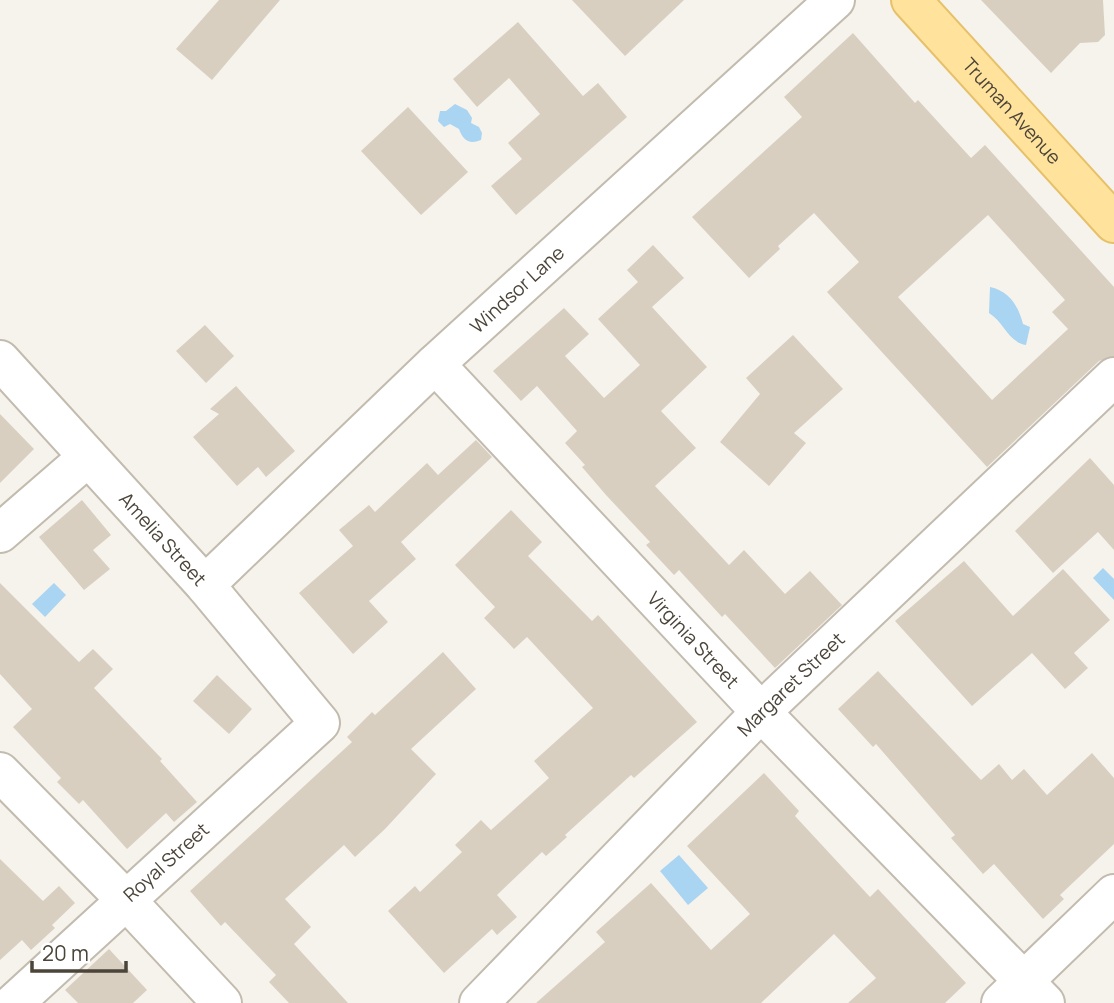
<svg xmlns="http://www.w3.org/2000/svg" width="1114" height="1003" font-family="Manrope,sans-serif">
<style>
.water{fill:#a9d4f2}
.building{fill:#d8cfc1;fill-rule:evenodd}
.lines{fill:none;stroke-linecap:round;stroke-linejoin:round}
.minor-casing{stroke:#c2bbae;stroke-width:42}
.major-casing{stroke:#e6c16a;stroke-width:42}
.minor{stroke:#fff;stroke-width:38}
.major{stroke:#ffe39c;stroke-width:38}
.labels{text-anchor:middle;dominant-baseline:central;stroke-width:5;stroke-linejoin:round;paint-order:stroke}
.street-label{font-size:19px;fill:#4b4439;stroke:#fff}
</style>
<rect width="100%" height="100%" fill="#f6f3ec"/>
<g class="water">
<path d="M 455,104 L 467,110 L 472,118 L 471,123 L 479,127 L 482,133 L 481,140 C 469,145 463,140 459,129 L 450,124 L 444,127 L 438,121 L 440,111 L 446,111 Z"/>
<path d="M 990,287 C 1009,291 1018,305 1023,324 L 1030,327 L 1026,345 C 1008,342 1004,322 989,313 Z"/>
<polygon points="1103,568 1114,579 1114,600 1093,578"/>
<polygon points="54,583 66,595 45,617 32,604"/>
<polygon points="679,855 708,888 688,905 660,871"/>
</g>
<g class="building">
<polygon points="219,0 280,0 212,80 176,49"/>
<polygon points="572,0 684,0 625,56"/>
<polygon points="981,0 1103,0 1105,35 1098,42 1080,43 1051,73"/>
<polygon points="518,22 583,96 598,83 627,117 516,215 491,186 522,159 508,143 540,114 509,78 477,107 453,79"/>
<path d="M 853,33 L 915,103 L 918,100 L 971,158 L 985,145 L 1114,287 L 1114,356 L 1099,361 L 987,467 L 827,292 L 859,262 L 814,213 L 778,246 L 780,249 L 749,278 L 692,217 L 802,117 L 784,97 ZM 988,215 L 1065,300 L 1052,312 L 1068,329 L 992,400 L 898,297 Z"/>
<polygon points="408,107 468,172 421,215 361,151"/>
<polygon points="653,245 684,278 652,307 707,367 661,411 696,448 655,486 729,565 744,550 785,594 810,571 842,605 775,668 725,614 722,617 679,570 674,575 646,545 650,542 606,495 582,467 585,465 565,443 577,431 537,386 521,401 493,371 564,308 589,334 565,356 604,398 640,365 598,319 638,282 627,270"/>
<polygon points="205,325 234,356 206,383 176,351"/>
<polygon points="793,335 843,389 794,433 806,443 769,486 720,442 760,394 746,378"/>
<polygon points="236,386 295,451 266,477 258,467 237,486 193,437 219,414 210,409"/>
<polygon points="0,414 34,449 0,483"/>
<polygon points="476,440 492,457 401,542 416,559 369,601 388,622 353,654 299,593 353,546 339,530 369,505 375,512 427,463 438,475"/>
<polygon points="1090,458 1114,485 1114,550 1098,532 1053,573 1015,531"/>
<polygon points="82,500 111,535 93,550 110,569 84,590 39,537"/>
<polygon points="511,510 542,542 528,556 592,621 598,615 697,722 634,778 631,775 565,835 567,837 546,856 542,852 497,895 517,917 497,935 492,929 444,973 388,911 415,886 420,892 462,852 455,845 481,820 491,830 549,778 534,761 593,708 527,637 514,649 484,618 495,607 455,565"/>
<polygon points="964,561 1013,616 1063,569 1110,620 1074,653 1088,668 1065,689 1032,653 972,706 895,621"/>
<polygon points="0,583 79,662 93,649 113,669 94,688 162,759 160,761 197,802 174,822 166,813 127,849 83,800 79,804 57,782 61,778 13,727 32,709 0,674"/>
<polygon points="443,652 476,689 411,749 436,774 385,829 355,857 344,845 285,899 311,927 294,944 348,1003 289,1003 269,982 276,975 225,922 221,926 190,891 352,742 347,737 372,712 375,715"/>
<polygon points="878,671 981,780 999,764 1012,780 1024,769 1047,795 1092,753 1114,778 1114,844 1060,895 1064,899 1043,919 994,864 983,874 951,838 955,835 876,744 873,747 838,709"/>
<polygon points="217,675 252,709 229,734 193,701"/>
<polygon points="764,773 799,811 795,816 870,897 878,889 966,983 945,1003 848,1003 876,978 834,934 761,1003 536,1003 605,942 596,932 651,883 711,950 750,914 687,846"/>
<polygon points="0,859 43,901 59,886 75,903 52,925 55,928 31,950 22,940 0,960"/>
<polygon points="109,949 147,990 133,1003 78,1003 65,990"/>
</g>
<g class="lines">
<g class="minor-casing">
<g id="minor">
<path id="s1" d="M 0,360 L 205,585 L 320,723 L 14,1003"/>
<path id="s2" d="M 435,364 L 761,712 L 1045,1003"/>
<polyline points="0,533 88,457"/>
<path id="s3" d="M 205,585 L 435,364 L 835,0"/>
<polyline points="0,772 125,899 222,1003"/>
<path id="s4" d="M 479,1003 L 761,712 L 1114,377"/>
<polyline points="1001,1003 1114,894"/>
</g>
</g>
<g class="major-casing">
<g id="major">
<path id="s5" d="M 911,0 L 1114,223"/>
</g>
</g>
<use href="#minor" class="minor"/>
<use href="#major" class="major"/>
</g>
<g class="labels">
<g class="street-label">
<text stroke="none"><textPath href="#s5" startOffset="150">Truman Avenue</textPath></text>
<text stroke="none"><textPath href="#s3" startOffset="430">Windsor Lane</textPath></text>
<text stroke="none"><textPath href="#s1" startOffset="242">Amelia Street</textPath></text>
<text stroke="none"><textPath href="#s2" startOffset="378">Virginia Street</textPath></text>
<text stroke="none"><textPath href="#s4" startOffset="446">Margaret Street</textPath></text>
<text transform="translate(166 862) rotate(-42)">Royal Street</text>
</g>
</g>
<path d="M32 961v10h94v-10" fill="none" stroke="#4b4439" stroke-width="3.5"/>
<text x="42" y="961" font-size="21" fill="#4b4439" stroke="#ffffff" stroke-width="5" paint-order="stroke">20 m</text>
</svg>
